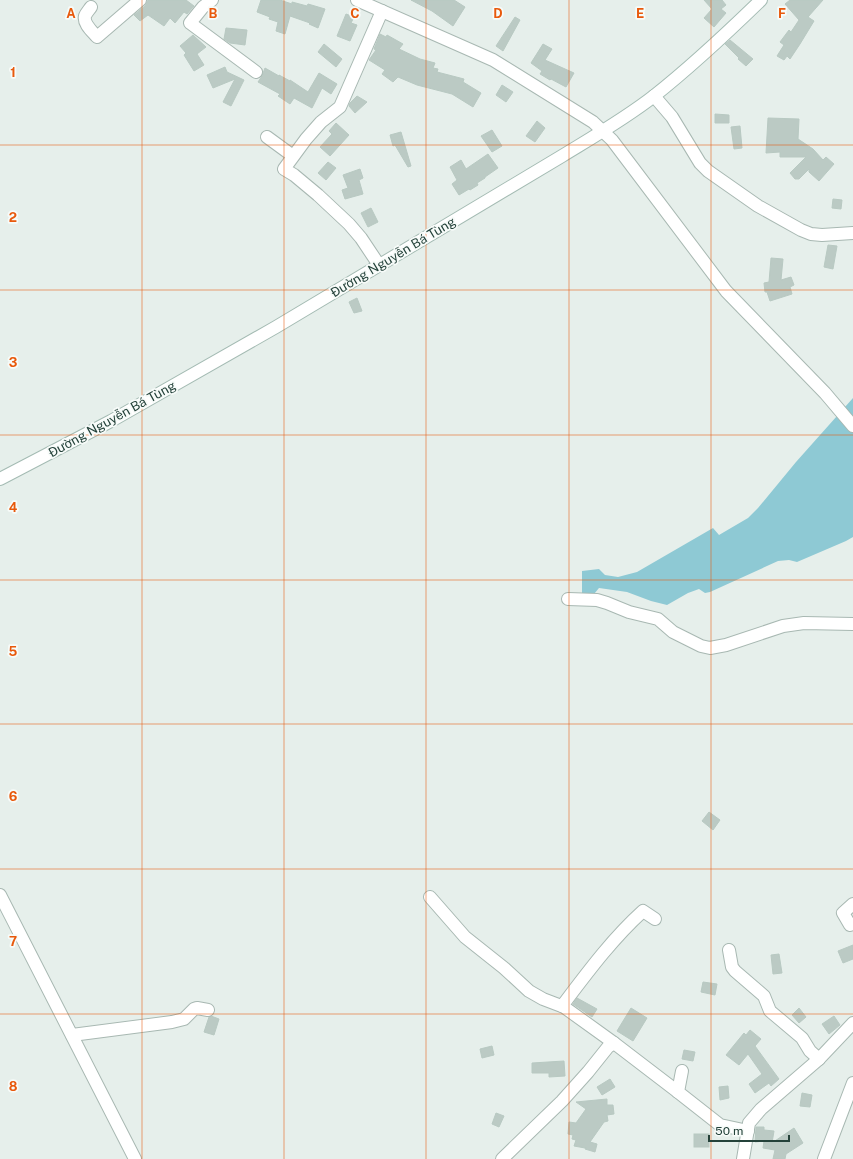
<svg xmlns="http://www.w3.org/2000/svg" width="853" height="1159" font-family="'Public Sans',sans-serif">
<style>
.water{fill:#8ec9d4}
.building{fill:#bbcac4;stroke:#b8c9c2}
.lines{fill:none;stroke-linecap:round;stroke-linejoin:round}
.street-casing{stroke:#a8b8b2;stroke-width:14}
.secondary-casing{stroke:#a4bbb3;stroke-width:14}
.street{stroke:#fff;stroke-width:12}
.secondary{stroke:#fff;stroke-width:12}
.grid{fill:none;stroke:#e8590c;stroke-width:1;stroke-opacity:0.55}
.labels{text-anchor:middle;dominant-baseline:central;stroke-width:3.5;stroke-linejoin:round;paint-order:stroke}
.street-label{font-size:13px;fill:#24423a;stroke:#f7fbf9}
.grid-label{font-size:13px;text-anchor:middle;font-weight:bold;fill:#e8590c;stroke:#f7fbf9;stroke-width:3.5;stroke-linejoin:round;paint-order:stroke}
</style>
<rect width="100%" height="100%" fill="#e6efeb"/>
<polygon class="water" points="853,398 853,537 846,541 797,562 789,560 778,561 710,592 705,593 699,589 688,593 667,605 651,601 627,592 599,588 594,594 582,593 582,571 599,569 605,575 618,577 637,572 713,528 719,535 748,518 758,508 796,462"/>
<g class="building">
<polygon points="148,0 186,0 194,6 187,14 184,12 175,23 170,18 164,26 148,15 140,21 134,15 145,6"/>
<polygon points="261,0 280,0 292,4 292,2 307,6 308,4 325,9 318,28 309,24 310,23 290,16 285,34 276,31 278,22 269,19 270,17 257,12"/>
<polygon points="411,0 454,0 465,7 453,26 432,11"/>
<polygon points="704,0 722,0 726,5 721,9 726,13 714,27 704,18 712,9"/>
<polygon points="790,0 823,0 808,17 814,21 800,44 790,59 787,56 784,60 777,56 784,45 780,42 789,30 791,32 799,20 785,4"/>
<polygon points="346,14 354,17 351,23 357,25 350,41 337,36"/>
<polygon points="515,17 520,20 503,51 496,46"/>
<polygon points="226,28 247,30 245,45 230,43 224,39"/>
<polygon points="380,34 386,37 387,35 403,44 399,49 420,59 435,63 433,68 438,69 437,72 464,79 463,82 481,93 473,107 452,94 417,85 398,77 393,82 382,74 385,70 369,60 376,50 374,49"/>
<polygon points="193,35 206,47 197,54 204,65 194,71 184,55 186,53 180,46"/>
<polygon points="730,40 753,59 746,66 738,59 739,58 725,44"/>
<polygon points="324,44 342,59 336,67 318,52"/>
<polygon points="543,44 552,49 545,60 574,73 566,87 551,79 550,80 540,74 542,71 531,63"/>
<polygon points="225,67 227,72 244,80 231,106 223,102 235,79 213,88 207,75"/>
<polygon points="265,68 279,76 279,75 290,81 290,80 308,92 319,73 337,84 331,94 322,88 312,108 294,98 290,104 278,96 280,94 258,82 262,76"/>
<polygon points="502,85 513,92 506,102 496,95"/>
<polygon points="357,96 367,102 355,113 349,106 350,103"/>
<polygon points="715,114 729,115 729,123 715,123"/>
<polygon points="768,118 799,119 798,139 813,149 823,160 826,157 834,164 819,181 809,172 809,169 799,179 795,179 790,173 806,157 780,157 780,152 766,153"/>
<polygon points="537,121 545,128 535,142 526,136"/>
<polygon points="336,123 349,135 330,156 320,147 332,134 329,131"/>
<polygon points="740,126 742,148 734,149 731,127"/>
<polygon points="492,130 502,146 492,152 481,136"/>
<polygon points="401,132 411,166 408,167 395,145 393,146 390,135"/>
<polygon points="488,154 498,168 485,177 485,178 477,183 478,185 470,190 469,189 459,195 452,184 457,180 450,167 461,160 466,169"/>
<polygon points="328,162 336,168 326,180 318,173"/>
<polygon points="360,169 363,178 359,180 363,194 345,199 342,190 348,188 343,175"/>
<polygon points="833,199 842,200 841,209 832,208"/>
<polygon points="371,208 378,222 368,227 361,213"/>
<polygon points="828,245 837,246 833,269 824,267"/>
<polygon points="771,258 783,259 781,280 791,277 794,285 790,287 792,294 770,301 767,292 765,292 764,283 769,282"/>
<polygon points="357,298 362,311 354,313 349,302"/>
<polygon points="709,812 720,820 713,830 702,821"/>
<polygon points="853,945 853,959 843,963 838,951"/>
<polygon points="779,954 782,973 773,974 771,955"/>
<polygon points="703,982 717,984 715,995 701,992"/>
<polygon points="577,998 597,1009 592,1017 573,1004"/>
<polygon points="631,1008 647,1018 633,1041 617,1031"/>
<polygon points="799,1008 806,1017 799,1023 792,1015"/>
<polygon points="211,1016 219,1019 214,1035 204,1032 209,1017"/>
<polygon points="834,1016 840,1025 829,1034 822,1024"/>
<polygon points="750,1030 761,1039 755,1046 779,1079 771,1086 769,1083 755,1093 749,1084 762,1074 748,1054 739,1065 726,1055 744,1033 746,1035"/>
<polygon points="492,1046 494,1055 482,1058 480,1049"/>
<polygon points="684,1050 695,1052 693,1061 682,1059"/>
<polygon points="564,1061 565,1076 549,1077 549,1073 532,1073 532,1063"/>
<polygon points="610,1079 615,1087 602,1095 597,1087"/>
<polygon points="728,1086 729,1098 720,1100 719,1087"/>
<polygon points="802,1093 812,1095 810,1107 800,1106"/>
<polygon points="607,1099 607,1105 613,1105 614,1114 607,1115 608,1121 604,1122 590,1142 597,1144 595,1152 585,1149 586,1147 585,1148 574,1146 576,1140 572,1139 573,1135 568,1134 569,1122 576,1123 586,1109 576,1102"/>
<polygon points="496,1113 504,1116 499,1127 492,1124"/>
<polygon points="756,1127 764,1127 764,1130 774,1131 772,1143 794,1128 803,1143 786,1154 785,1159 773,1159 775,1150 763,1148 764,1141 755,1142"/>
<rect x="694" y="1134" width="15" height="13"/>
</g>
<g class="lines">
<g class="street-casing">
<g id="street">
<polyline points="212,0 203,7 190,23 256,72"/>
<polyline points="357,0 493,60 593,122 612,140 726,291 825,393 853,426"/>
<path d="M 91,7 C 89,10 86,13 85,16 C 83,24 93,32 97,37 L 140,0"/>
<polyline points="654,96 672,117 700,163 708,171 758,206 801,230 811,234 822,235 853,233"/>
<polyline points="267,137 293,156"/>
<polyline points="379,265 361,238 349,224 318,195 294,175 284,169 306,139 321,122 340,107 382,11"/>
<polyline points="568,599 597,600 607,603 629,612 658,619 673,632 701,646 710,648 726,645 783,626 804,623 853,624"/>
<polyline points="0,895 135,1159"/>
<polyline points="430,897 465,937 504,968 529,991 543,999 564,1007 614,1043"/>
<polyline points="850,925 843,913 853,904"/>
<polyline points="729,950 732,967 735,971 764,996 770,1011 802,1038 810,1051 819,1059"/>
<path d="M 562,1006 C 587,973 612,939 643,911 L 655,919"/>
<polyline points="72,1035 172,1022 184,1019 194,1009 197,1008 208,1010"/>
<polyline points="682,1071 678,1092 720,1125 748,1131"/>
<polyline points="502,1159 562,1101 588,1072 608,1047 614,1043 678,1092"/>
<polyline points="743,1159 749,1123 761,1109 819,1059 853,1023"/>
<polyline points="824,1159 853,1083"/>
</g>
</g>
<g class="secondary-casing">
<path id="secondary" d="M 0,479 L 111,421 L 276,327 L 562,156 C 593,137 626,118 654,96 C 692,66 727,33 761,0"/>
</g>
<use href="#street" class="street"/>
<use href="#secondary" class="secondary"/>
</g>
<path class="grid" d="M 142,0 L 142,1159M 284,0 L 284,1159M 426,0 L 426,1159M 569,0 L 569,1159M 711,0 L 711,1159M 0,145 L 853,145M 0,290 L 853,290M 0,435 L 853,435M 0,580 L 853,580M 0,724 L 853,724M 0,869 L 853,869M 0,1014 L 853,1014"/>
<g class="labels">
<g class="street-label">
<text transform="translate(393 257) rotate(-31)">Đường Nguyễn Bá Tùng</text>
<text transform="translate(112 419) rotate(-29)">Đường Nguyễn Bá Tùng</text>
</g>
</g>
<g class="grid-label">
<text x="71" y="18">A</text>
<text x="213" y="18">B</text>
<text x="355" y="18">C</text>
<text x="498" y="18">D</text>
<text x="640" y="18">E</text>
<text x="782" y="18">F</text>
<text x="13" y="77">1</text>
<text x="13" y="222">2</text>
<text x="13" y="367">3</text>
<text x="13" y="512">4</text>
<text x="13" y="656">5</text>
<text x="13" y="801">6</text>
<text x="13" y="946">7</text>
<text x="13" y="1091">8</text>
</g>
<path d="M709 1135v6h80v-6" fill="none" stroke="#24423a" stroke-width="2"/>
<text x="715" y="1135" font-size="12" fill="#24423a" stroke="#f7fbf9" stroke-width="3" paint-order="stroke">50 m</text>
</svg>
